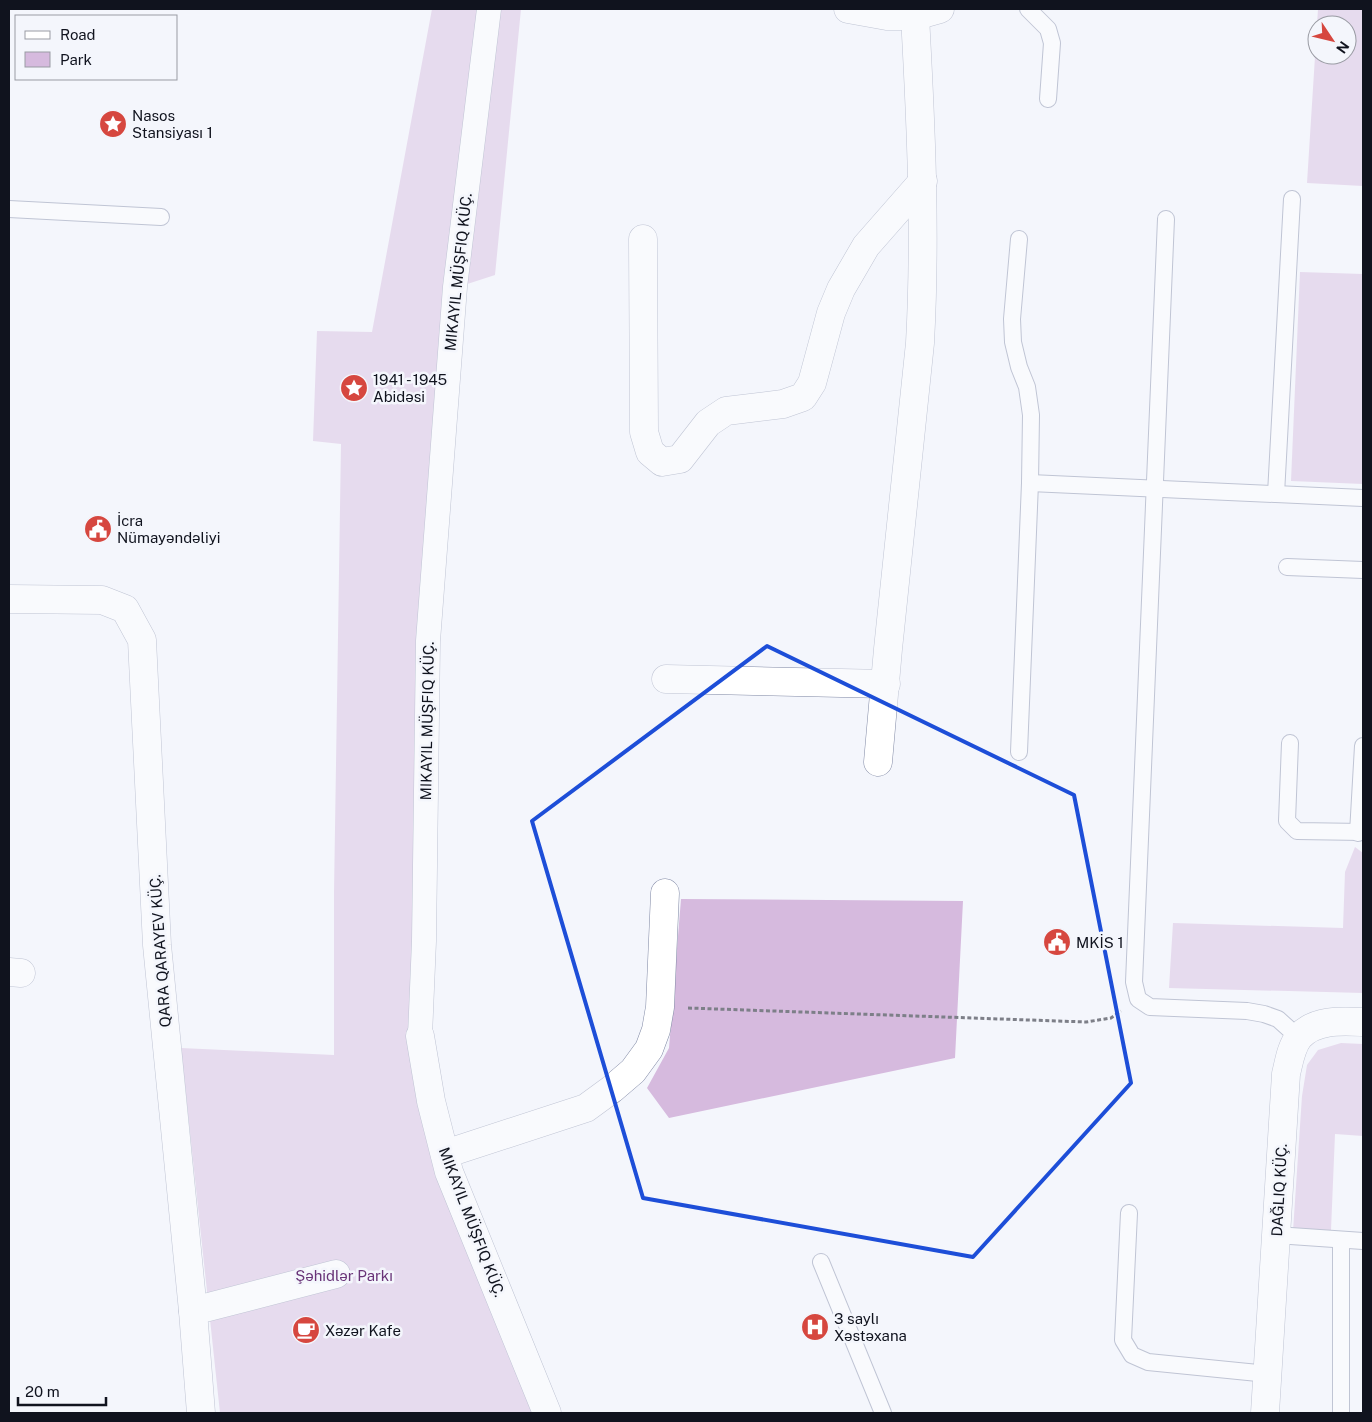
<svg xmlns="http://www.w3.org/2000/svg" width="1372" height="1422" font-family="'Public Sans',sans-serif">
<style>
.green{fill:#d6bade;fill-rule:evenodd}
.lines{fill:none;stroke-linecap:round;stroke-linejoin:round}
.service-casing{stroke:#8089a5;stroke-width:18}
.pedestrian-casing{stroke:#8089a5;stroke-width:25}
.minor-casing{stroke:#8089a5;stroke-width:29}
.tertiary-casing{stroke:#8089a5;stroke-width:29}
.path{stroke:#7d7f88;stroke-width:3;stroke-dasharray:4 2.5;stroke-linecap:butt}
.service{stroke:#fff;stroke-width:16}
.pedestrian{stroke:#fff;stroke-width:24}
.minor{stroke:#fff;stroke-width:28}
.tertiary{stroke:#fff;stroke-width:28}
.marked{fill:none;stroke:#1d4ed8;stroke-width:4;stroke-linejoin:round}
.labels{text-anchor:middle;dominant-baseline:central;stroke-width:5;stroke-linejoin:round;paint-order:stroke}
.poi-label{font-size:15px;fill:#10131e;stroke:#f4f6fc;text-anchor:start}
.street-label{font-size:15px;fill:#10131e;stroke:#f4f6fc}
.park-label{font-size:15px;fill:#693478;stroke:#f4f6fc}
</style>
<rect width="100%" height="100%" fill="#f4f6fc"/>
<g class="green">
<polygon points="432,9 521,9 495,275 455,288 428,641 431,1101 553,1413 220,1413 181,1048 334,1055 334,893 341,444 313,441 317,331 372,332"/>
<path d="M 1318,9 L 1363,9 L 1363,186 L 1307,183 ZM 1317,25 L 1347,25 L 1347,55 L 1317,55 Z"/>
<polygon points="1300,272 1363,274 1363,484 1291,481"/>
<polygon points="1355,847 1363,853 1363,993 1169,988 1173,923 1343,928 1345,872"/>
<polygon points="681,899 963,901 955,1058 669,1118 647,1088 669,1048"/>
<polygon points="1341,1043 1363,1044 1363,1136 1335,1134 1331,1230 1293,1231 1302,1096 1307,1065 1318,1050"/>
</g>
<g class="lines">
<g class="service-casing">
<g id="service">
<polyline points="1028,9 1048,29 1052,43 1048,99"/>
<polyline points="9,209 161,217"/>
<polyline points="1166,219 1134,982 1138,999 1150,1007 1247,1011 1264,1014 1278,1019 1298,1037"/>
<polyline points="1019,239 1012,319 1013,342 1019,367 1027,387 1031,415 1030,483 1019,752"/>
<polyline points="1030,483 1363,498"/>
<polyline points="1276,494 1292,199"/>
<polyline points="1287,567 1363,570"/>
<polyline points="1290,743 1287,821 1297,831 1363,832"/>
<polyline points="1358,833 1363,746"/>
<polyline points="1129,1213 1123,1340 1132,1355 1148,1362 1268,1374"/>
<polyline points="1276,1235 1363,1241"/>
<polyline points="821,1262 883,1413"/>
<polyline points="1341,1413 1341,1240"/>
</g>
</g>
<g class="pedestrian-casing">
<polyline id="pedestrian" points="420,1036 424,941 428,641 455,287 489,9"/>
</g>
<g class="minor-casing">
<g id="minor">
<polyline points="848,9 887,16 915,16 940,9"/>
<polyline points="643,239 644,432 650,452 662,462 680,459 708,423 726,411 783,404 803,397 812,383 831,313 841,289 866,246 923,181"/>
<polyline points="9,599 102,600 125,609 142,640 157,945 193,1311 201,1413"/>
<polyline points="666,679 886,684"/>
<path d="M 878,762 L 888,649 L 920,343 C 926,234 921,125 915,16"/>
<polyline points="9,972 21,973"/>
<polyline points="420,1036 431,1101 449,1172 547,1413"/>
<polyline points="445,1154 586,1108 612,1089 633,1071 649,1049 656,1030 660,1007 665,893"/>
<polyline points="193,1311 336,1274"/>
</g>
</g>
<g class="tertiary-casing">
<path id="tertiary" d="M 1265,1413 L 1286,1074 C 1289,1062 1291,1047 1299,1037 C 1315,1019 1342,1021 1363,1022"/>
</g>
<polyline class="path" points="688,1008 1086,1022 1111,1018 1121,1011"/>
<use href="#service" class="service"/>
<use href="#pedestrian" class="pedestrian"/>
<use href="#minor" class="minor"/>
<use href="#tertiary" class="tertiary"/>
</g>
<path d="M0 0H1372V1422H0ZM 767,646 L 1074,795 L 1131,1083 L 973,1257 L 643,1198 L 532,821 Z" fill="#f4f6fc" fill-opacity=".55" fill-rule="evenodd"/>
<path class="marked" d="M 767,646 L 1074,795 L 1131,1083 L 973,1257 L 643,1198 L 532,821 Z"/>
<defs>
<g id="sight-disc" transform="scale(1.4375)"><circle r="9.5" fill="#d6473f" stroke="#f4f6fc"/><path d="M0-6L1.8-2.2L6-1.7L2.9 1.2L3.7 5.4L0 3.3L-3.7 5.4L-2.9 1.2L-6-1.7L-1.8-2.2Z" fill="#fff"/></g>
<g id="civic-disc" transform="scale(1.4375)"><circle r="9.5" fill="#d6473f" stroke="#f4f6fc"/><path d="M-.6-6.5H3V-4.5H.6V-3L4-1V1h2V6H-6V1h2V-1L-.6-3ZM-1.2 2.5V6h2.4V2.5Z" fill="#fff"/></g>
<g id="hospital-disc" transform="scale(1.4375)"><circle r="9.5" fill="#d6473f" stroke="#f4f6fc"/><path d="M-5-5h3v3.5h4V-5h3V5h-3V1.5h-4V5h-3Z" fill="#fff"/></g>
<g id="cafe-disc" transform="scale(1.4375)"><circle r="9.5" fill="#d6473f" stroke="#f4f6fc"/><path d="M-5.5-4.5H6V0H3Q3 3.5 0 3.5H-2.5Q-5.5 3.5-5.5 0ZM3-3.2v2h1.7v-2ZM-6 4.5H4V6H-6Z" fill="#fff"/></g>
</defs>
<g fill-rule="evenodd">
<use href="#sight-disc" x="113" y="124"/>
<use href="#sight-disc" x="354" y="388"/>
<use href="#civic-disc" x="98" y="529"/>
<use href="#civic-disc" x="1057" y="942"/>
<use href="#hospital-disc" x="815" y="1327"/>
<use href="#cafe-disc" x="306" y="1330"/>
</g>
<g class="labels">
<g class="poi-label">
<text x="132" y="115">Nasos<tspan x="132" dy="17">Stansiyası 1</tspan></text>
<text x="373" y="379">1941 - 1945<tspan x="373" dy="17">Abidəsi</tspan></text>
<text x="117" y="520">İcra<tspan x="117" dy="17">Nümayəndəliyi</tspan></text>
<text x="1076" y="942">MKİS 1</text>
<text x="834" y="1318">3 saylı<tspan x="834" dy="17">Xəstəxana</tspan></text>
<text x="325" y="1330">Xəzər Kafe</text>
</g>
<g class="street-label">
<text transform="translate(458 272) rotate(-84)">MIKAYIL MÜŞFIQ KÜÇ.</text>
<text transform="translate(427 721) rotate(-89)">MIKAYIL MÜŞFIQ KÜÇ.</text>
<text transform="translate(160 951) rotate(-94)">QARA QARAYEV KÜÇ.</text>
<text transform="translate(1279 1190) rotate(-87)">DAĞLIQ KÜÇ.</text>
<text transform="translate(472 1222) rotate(69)">MIKAYIL MÜŞFIQ KÜÇ.</text>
</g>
<g class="park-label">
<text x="344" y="1275">Şəhidlər Parkı</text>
</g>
</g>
<rect width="1372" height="1422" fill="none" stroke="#10131e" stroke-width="20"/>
<rect x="15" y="15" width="162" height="65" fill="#f4f6fc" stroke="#999ba3"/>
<rect x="25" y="31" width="25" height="8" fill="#ffffff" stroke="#999ba3"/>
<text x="60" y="40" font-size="15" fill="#10131e">Road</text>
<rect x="25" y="52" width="25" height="15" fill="#d6bade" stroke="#999ba3"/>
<text x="60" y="65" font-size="15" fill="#10131e">Park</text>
<g transform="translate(1332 40) rotate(125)"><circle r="24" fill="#f4f6fc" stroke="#999ba3"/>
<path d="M0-4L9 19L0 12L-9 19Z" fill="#d6473f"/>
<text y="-8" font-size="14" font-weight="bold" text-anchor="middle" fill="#10131e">N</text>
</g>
<path d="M18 1397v8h88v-8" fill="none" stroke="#10131e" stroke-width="2.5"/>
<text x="25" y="1397" font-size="15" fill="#10131e" stroke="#f4f6fc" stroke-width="4" paint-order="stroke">20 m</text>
</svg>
